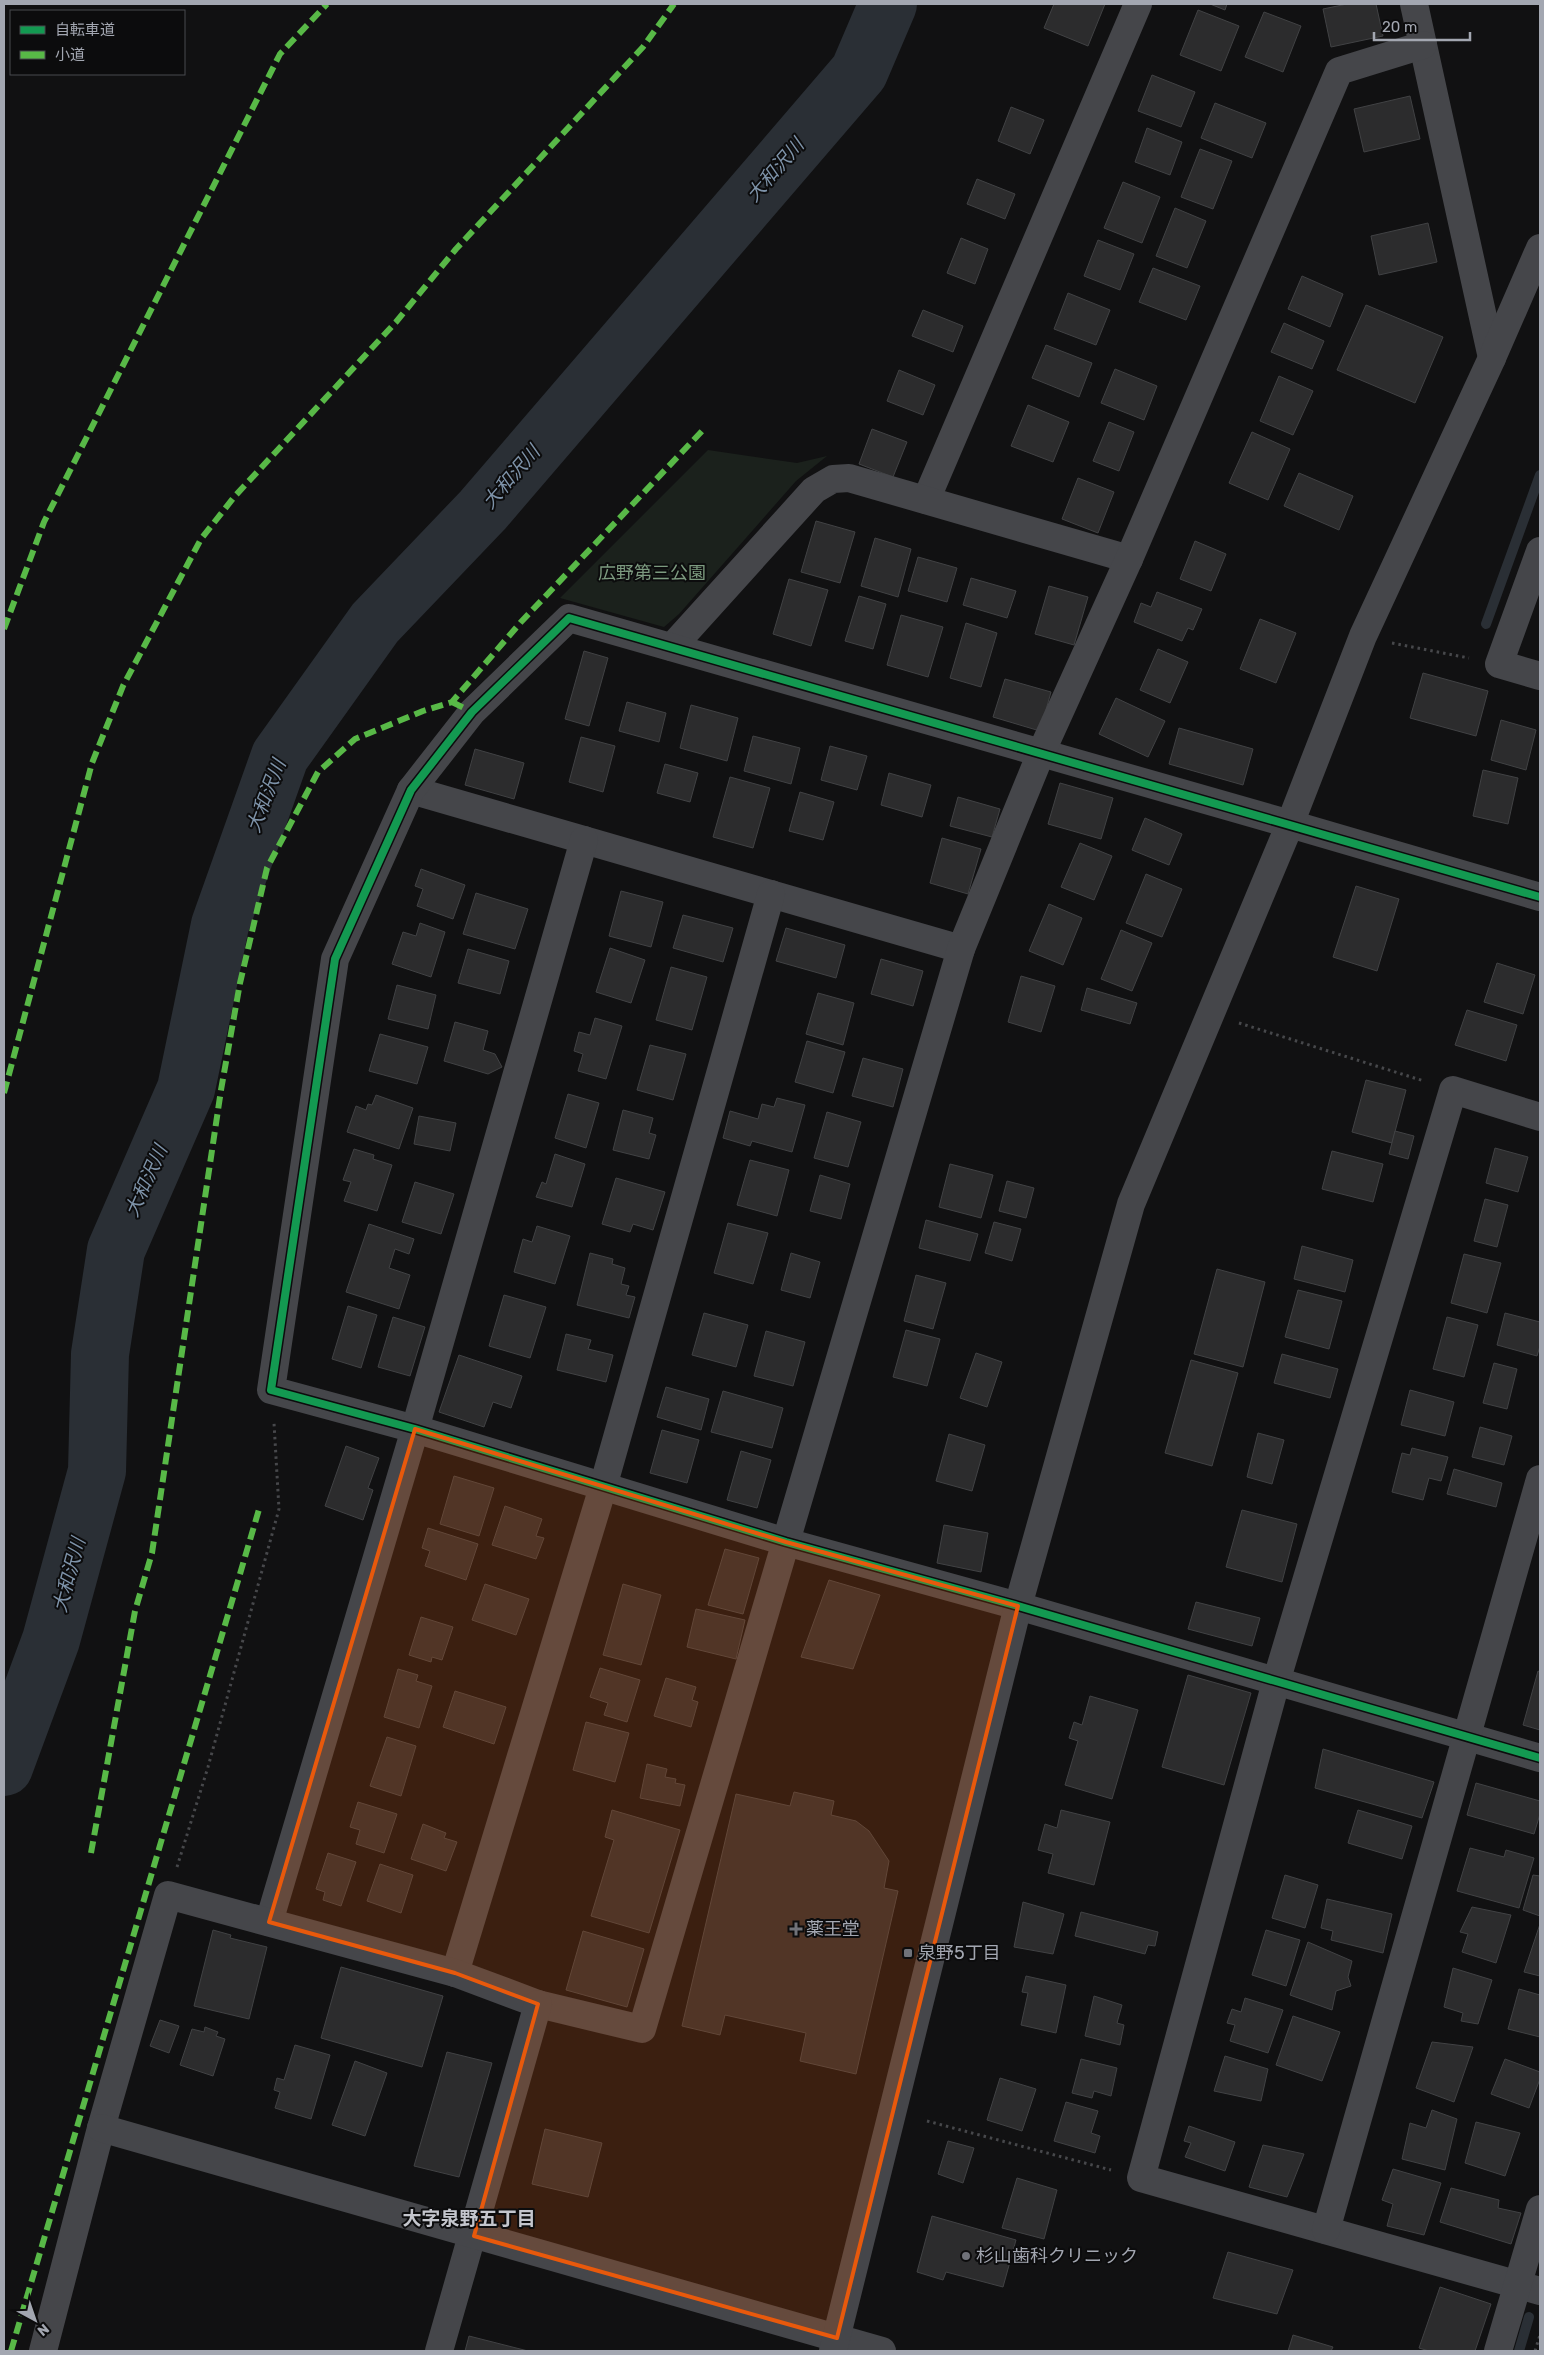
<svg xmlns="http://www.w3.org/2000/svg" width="1544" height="2355" font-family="Rubik,'Noto Sans JP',sans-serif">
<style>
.green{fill:#1b211c}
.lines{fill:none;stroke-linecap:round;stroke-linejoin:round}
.stream{stroke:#2a2f35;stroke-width:10}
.river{stroke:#2a2f35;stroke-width:58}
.building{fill:#2c2c2d;stroke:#414244}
.path{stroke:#47484b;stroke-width:3;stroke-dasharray:2.5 4;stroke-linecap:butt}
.minor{stroke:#45464a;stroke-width:28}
.tertiary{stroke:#45464a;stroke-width:28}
.quiet{stroke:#58b947;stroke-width:6;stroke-dasharray:12 6;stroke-linecap:butt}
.cycleway-casing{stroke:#0c0c0d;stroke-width:11}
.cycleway{stroke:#139951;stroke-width:8}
.marked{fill:#e8590c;fill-opacity:0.2;stroke:#e8590c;stroke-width:4;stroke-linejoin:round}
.poi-dot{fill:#707279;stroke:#0c0c0d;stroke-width:2}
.labels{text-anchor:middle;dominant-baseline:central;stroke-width:4;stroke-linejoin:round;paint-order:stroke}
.park-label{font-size:18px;fill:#7c9a7f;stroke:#0c0c0d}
.poi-label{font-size:18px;fill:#a3a7b1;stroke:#0c0c0d;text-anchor:start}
.water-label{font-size:19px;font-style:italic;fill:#7e93a9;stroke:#0c0c0d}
.neighbourhood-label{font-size:19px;font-weight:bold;fill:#c4c6cd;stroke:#0c0c0d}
</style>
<rect width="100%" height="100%" fill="#111112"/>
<polygon class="green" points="708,450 797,463 827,456 796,481 679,614 664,627 560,598"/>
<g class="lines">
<g class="stream">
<polyline points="1486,624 1540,475"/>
<polyline points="1519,2351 1529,2317"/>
</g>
<polyline class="river" points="4,1767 51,1640 97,1471 100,1354 116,1250 186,1089 220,925 280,756 375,623 483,510 859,72 888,4"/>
</g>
<g class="building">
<polygon points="1054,4 1105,4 1088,46 1044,28"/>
<polygon points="1210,4 1227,4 1225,10"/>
<polygon points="1347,4 1376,4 1383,36 1331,47 1323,9"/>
<polygon points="1198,10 1239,26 1221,71 1180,55"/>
<polygon points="1264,12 1301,26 1283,72 1245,57"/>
<polygon points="1152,75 1195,92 1181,127 1138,111"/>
<polygon points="1410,96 1420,139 1364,152 1354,109"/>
<polygon points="1215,103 1266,123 1252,158 1201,138"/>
<polygon points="1011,107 1044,120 1030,154 998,141"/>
<polygon points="1147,128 1182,142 1170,175 1135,162"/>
<polygon points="1200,149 1232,161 1213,209 1181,197"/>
<polygon points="977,179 1015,194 1005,219 967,204"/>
<polygon points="1123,182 1160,197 1142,243 1104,228"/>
<polygon points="1175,208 1206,221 1187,268 1156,256"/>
<polygon points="1428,223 1437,262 1379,275 1371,236"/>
<polygon points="961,238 988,249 975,284 947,273"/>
<polygon points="1098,240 1134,254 1120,290 1084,276"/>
<polygon points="1153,268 1200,286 1186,320 1139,302"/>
<polygon points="1302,276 1343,294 1330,327 1288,309"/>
<polygon points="1068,293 1110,310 1096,345 1054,329"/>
<polygon points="1366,305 1443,337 1415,403 1337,370"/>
<polygon points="923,310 963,326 953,352 912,336"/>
<polygon points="1284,323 1324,341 1312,369 1271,352"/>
<polygon points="1046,345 1092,363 1079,397 1032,378"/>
<polygon points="1115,369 1157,386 1144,420 1101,403"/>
<polygon points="899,370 935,385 923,415 887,401"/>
<polygon points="1279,376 1313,391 1293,435 1260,421"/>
<polygon points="1028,405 1069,422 1053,462 1011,446"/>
<polygon points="1109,422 1134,432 1119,471 1093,461"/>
<polygon points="872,429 907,442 893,477 859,464"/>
<polygon points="1252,432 1290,449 1268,500 1229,483"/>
<polygon points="1299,473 1353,496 1339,530 1284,506"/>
<polygon points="1078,478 1114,492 1098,533 1062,519"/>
<polygon points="816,521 855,532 840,583 801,572"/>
<polygon points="875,538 911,549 898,597 861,586"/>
<polygon points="1195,541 1226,554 1211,591 1180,579"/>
<polygon points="918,557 957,568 947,602 908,591"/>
<polygon points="971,578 1016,591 1007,618 963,605"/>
<polygon points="789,579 828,590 811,646 773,634"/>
<polygon points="1049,586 1088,597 1074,645 1035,634"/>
<polygon points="1157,592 1202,609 1193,630 1188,628 1182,641 1134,622 1141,603 1151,607"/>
<polygon points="859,596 886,604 873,649 845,641"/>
<polygon points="901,615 943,627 928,677 887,665"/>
<polygon points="1260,619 1296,633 1276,683 1240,669"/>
<polygon points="966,623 997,633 981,687 950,678"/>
<polygon points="1158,649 1188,662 1170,703 1140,690"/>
<polygon points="584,651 608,658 589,726 565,719"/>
<polygon points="1423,673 1488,691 1476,736 1410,718"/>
<polygon points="1005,679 1051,692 1040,731 993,717"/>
<polygon points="1116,698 1165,721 1148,757 1099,734"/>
<polygon points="627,702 666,713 659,742 619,731"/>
<polygon points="691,705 738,718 727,761 680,748"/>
<polygon points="1501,720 1536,730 1526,770 1491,760"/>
<polygon points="1179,728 1253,749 1243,785 1169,764"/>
<polygon points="753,736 800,748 791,784 744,771"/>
<polygon points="581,737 615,746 603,792 569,782"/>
<polygon points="830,746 867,756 857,790 821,780"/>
<polygon points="475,749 524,763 514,799 465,785"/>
<polygon points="665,764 698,773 690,802 657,793"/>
<polygon points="1483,770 1518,778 1508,824 1473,816"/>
<polygon points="889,773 931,785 922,817 881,805"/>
<polygon points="730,777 770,788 753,848 713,837"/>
<polygon points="1060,783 1113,798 1101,839 1048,824"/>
<polygon points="800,792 834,802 823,840 789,831"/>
<polygon points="958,797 1000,809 992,837 950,826"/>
<polygon points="1145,818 1182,834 1169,865 1132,850"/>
<polygon points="942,838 981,849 968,894 930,883"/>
<polygon points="1080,843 1112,856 1094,900 1061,887"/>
<polygon points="421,869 465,885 453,919 417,906 423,889 415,886"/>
<polygon points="1146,874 1182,889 1162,937 1126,923"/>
<polygon points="1356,886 1399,899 1377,971 1333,957"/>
<polygon points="621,891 663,902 651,947 609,936"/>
<polygon points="476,893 528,909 515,949 463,934"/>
<polygon points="1049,904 1082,918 1063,965 1029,951"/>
<polygon points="683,915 733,928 723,962 673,948"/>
<polygon points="420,923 445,932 431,977 392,964 403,932 416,936"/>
<polygon points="786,928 845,945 836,978 776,961"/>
<polygon points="1121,930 1152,943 1132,991 1101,979"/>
<polygon points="610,948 645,960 631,1003 596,992"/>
<polygon points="468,949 509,961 500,994 458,983"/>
<polygon points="881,959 923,971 913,1006 871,994"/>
<polygon points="1497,963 1535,975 1523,1014 1484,1002"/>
<polygon points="671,967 707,977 692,1030 656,1020"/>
<polygon points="1021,976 1055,986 1041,1032 1008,1022"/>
<polygon points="397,985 436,995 428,1029 388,1019"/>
<polygon points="1087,988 1137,1003 1130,1024 1081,1010"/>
<polygon points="818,993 854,1003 843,1045 806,1034"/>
<polygon points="1467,1010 1517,1025 1506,1061 1455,1045"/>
<polygon points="595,1018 622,1026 606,1079 578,1071 583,1054 574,1051 579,1032 590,1035"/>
<polygon points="455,1022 488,1031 483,1050 495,1054 502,1067 488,1074 444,1061"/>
<polygon points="380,1034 428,1047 417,1084 369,1071"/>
<polygon points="807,1041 845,1052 833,1093 795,1082"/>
<polygon points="650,1045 686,1054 673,1100 637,1090"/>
<polygon points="863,1058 903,1069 893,1107 852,1096"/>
<polygon points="1366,1080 1406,1090 1392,1143 1352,1132"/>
<polygon points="568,1094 599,1103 586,1148 555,1138"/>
<polygon points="376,1095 413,1108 399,1149 347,1132 356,1106 366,1110 368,1104 372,1105"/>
<polygon points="777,1098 805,1105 792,1152 752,1141 750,1146 723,1138 730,1111 758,1119 762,1104 774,1107"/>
<polygon points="623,1110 653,1118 649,1133 656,1135 649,1159 613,1150"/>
<polygon points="827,1112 861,1122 848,1167 814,1158"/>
<polygon points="419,1116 456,1123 450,1151 414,1144"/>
<polygon points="1395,1131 1414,1136 1408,1159 1389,1154"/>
<polygon points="1495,1148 1528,1157 1518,1192 1486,1183"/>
<polygon points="354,1149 374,1155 373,1159 392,1165 377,1211 344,1201 351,1182 343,1180"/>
<polygon points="1332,1151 1383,1164 1373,1202 1322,1189"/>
<polygon points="555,1154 585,1164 572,1207 536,1197 542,1182 546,1184"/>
<polygon points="750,1160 789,1170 777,1216 737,1205"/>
<polygon points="950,1164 993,1175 981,1218 939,1207"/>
<polygon points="820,1175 850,1184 841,1219 810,1211"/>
<polygon points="616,1178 665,1192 653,1230 633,1224 630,1232 602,1224"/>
<polygon points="1007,1181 1034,1188 1026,1218 999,1211"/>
<polygon points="415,1182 454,1194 441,1234 402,1222"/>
<polygon points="1485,1199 1508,1205 1497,1247 1474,1241"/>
<polygon points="926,1220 978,1234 970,1261 919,1248"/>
<polygon points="994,1222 1021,1229 1012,1261 985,1253"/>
<polygon points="728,1223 768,1233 753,1284 714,1273"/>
<polygon points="369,1224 414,1239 409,1254 395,1249 389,1268 410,1275 399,1309 346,1292"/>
<polygon points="537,1226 570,1236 555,1284 514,1272 523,1239 532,1242"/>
<polygon points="1302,1246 1353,1260 1345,1292 1294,1279"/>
<polygon points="590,1253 613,1259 612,1264 625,1268 621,1284 629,1286 626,1295 635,1297 629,1318 577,1305"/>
<polygon points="791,1253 820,1262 810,1298 781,1290"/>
<polygon points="1464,1254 1501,1263 1487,1313 1451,1303"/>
<polygon points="1217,1269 1265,1282 1243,1367 1194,1354"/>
<polygon points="916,1275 946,1283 933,1329 904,1321"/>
<polygon points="1298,1290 1342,1301 1329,1349 1285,1337"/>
<polygon points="504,1295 546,1307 530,1358 489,1346"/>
<polygon points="348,1306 377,1315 361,1368 332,1359"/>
<polygon points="704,1313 748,1325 736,1367 692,1355"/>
<polygon points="1505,1313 1540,1322 1540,1346 1537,1356 1497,1345"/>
<polygon points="393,1317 425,1327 410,1376 378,1367"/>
<polygon points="1447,1317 1478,1325 1464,1377 1433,1369"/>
<polygon points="906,1330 940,1339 927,1386 893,1377"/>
<polygon points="766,1331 805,1342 793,1386 754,1376"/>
<polygon points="566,1334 591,1340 588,1349 613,1355 606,1382 557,1370"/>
<polygon points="976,1353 1002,1362 987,1407 960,1398"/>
<polygon points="1282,1354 1338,1369 1330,1398 1274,1383"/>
<polygon points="459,1355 522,1376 511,1408 493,1402 484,1427 439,1412"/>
<polygon points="1191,1360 1238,1373 1212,1466 1165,1453"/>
<polygon points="1494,1363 1517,1369 1507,1409 1483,1403"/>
<polygon points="666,1387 709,1399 701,1430 657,1417"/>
<polygon points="1410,1390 1454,1402 1445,1436 1401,1425"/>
<polygon points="723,1391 783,1408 772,1448 711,1432"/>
<polygon points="1480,1427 1512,1436 1504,1465 1472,1457"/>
<polygon points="662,1430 699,1440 687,1483 650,1473"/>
<polygon points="1258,1433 1284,1440 1272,1484 1247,1477"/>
<polygon points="949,1434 985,1445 972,1491 936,1481"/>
<polygon points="346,1446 379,1458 368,1488 373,1490 363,1520 325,1506"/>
<polygon points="1412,1448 1448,1457 1441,1481 1429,1478 1423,1500 1392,1492 1402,1453 1410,1455"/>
<polygon points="741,1451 771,1460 757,1508 727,1500"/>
<polygon points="1454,1469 1502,1483 1496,1507 1447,1494"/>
<polygon points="454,1476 494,1488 479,1536 440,1524"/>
<polygon points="505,1506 542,1519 536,1536 544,1538 536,1559 492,1545"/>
<polygon points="1242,1510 1297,1524 1282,1582 1226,1567"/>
<polygon points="944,1525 988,1533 981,1572 937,1563"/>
<polygon points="428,1528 478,1544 466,1580 425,1566 430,1551 422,1548"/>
<polygon points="725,1549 759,1558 743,1614 708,1605"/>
<polygon points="829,1580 880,1595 853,1669 801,1657"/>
<polygon points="485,1584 529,1599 516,1635 472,1620"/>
<polygon points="623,1584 661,1595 641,1665 603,1655"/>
<polygon points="1196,1602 1260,1618 1252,1646 1188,1629"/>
<polygon points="696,1609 745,1620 736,1659 687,1647"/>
<polygon points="421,1617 453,1627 442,1660 432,1657 431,1662 409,1655"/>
<polygon points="600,1668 640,1680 627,1722 604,1715 608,1703 590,1697"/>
<polygon points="398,1669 418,1675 416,1681 432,1686 419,1728 384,1717"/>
<polygon points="1538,1671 1540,1672 1540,1730 1523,1725"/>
<polygon points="1188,1675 1251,1693 1224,1785 1162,1767"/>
<polygon points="666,1678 696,1687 692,1700 698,1702 691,1727 654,1716"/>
<polygon points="455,1691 506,1707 494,1744 443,1727"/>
<polygon points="1090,1696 1138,1710 1112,1799 1065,1785 1078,1741 1069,1738 1074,1722 1082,1725"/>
<polygon points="586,1722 629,1733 615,1782 573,1770"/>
<polygon points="387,1737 416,1746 401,1796 370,1786"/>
<polygon points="1323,1749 1434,1782 1422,1818 1315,1788"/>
<polygon points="647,1764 667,1769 665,1777 676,1779 675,1783 685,1785 680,1806 640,1798"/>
<polygon points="1476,1783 1540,1801 1540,1814 1534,1834 1467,1815"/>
<polygon points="794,1792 834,1801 831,1815 856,1821 869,1831 889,1861 884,1888 898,1891 856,2074 800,2061 806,2033 725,2015 720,2035 682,2026 736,1794 790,1806"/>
<polygon points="358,1802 397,1814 384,1853 356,1844 360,1830 350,1827"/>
<polygon points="612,1810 680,1830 649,1933 591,1916 614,1840 605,1837"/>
<polygon points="1061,1810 1110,1822 1094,1885 1048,1873 1053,1854 1038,1850 1045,1824 1057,1828"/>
<polygon points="1358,1810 1412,1826 1402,1859 1348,1843"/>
<polygon points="423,1824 446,1833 444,1838 457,1842 446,1871 411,1859"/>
<polygon points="1470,1848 1504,1857 1506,1850 1534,1858 1519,1908 1457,1891"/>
<polygon points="328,1853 356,1862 341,1906 323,1900 325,1892 316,1889"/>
<polygon points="380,1864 413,1875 401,1913 367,1901"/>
<polygon points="1285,1875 1318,1885 1305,1928 1272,1918"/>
<polygon points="1533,1875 1540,1876 1540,1916 1523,1910"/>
<polygon points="1327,1899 1392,1914 1383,1953 1331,1940 1333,1931 1321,1928"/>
<polygon points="1023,1902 1064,1914 1053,1954 1014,1947"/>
<polygon points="1472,1907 1511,1915 1496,1963 1462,1952 1468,1934 1460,1932"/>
<polygon points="1081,1912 1158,1932 1155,1946 1148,1945 1145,1954 1075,1936"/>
<polygon points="1540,1924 1540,1976 1524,1972"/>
<polygon points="213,1930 231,1935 230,1938 267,1947 249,2019 194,2006"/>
<polygon points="1266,1930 1300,1940 1286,1986 1252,1975"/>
<polygon points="583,1931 644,1949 627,2007 566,1990"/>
<polygon points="1308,1942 1352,1961 1348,1977 1351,1986 1336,1991 1332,2010 1290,1995"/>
<polygon points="341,1967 443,1996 422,2067 321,2038"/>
<polygon points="1453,1968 1492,1980 1478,2024 1461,2021 1463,2013 1444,2007"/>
<polygon points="1026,1976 1066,1985 1056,2033 1021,2025 1028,1993 1022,1992"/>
<polygon points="1519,1989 1540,1995 1540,2037 1508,2029"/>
<polygon points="1094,1996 1122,2005 1117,2023 1124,2025 1120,2045 1085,2036"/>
<polygon points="1245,1998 1283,2010 1268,2053 1230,2041 1235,2025 1227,2023 1232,2009 1241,2012"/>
<polygon points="1293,2016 1340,2032 1322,2081 1276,2065"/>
<polygon points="160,2020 179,2026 169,2053 150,2046"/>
<polygon points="205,2027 218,2032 216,2036 225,2039 213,2076 180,2065 192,2029 204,2032"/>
<polygon points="1432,2042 1473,2047 1454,2102 1416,2088"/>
<polygon points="295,2045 330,2055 311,2119 275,2108 280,2092 274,2090 277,2078 284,2080"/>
<polygon points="447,2052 492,2063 459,2177 414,2166"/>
<polygon points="1225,2056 1268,2069 1261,2101 1214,2091"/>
<polygon points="1081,2059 1117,2068 1111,2096 1094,2091 1092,2098 1072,2093"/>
<polygon points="1505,2059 1540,2072 1540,2079 1529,2108 1491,2094"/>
<polygon points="355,2061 387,2073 365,2136 332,2125"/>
<polygon points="1000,2078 1036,2089 1022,2131 987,2120"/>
<polygon points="1066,2102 1098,2111 1091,2133 1100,2136 1095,2153 1054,2141"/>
<polygon points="1432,2110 1457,2119 1445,2170 1402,2159 1410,2123 1426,2128"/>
<polygon points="1476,2122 1520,2133 1505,2176 1465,2163"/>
<polygon points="1189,2126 1235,2142 1225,2171 1185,2157 1191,2143 1184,2141"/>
<polygon points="545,2129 602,2143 588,2197 532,2184"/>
<polygon points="948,2141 974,2148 963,2183 938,2174"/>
<polygon points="1263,2145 1304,2154 1287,2197 1249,2187"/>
<polygon points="1393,2169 1441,2183 1424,2235 1387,2226 1393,2204 1382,2200"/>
<polygon points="1017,2178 1057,2190 1044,2239 1002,2228"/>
<polygon points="1451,2188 1499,2200 1498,2208 1521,2213 1511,2244 1440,2222"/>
<polygon points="932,2216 1016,2240 1003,2287 946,2272 943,2280 917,2272"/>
<polygon points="1228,2252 1293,2270 1277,2314 1213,2298"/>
<polygon points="1440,2287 1491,2304 1475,2351 1429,2351 1419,2348"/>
<polygon points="1293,2335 1333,2347 1331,2351 1288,2351"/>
<polygon points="469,2336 528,2351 465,2351"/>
</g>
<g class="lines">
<g class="path">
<polyline points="1392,643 1469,658"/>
<polyline points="1239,1023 1424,1081"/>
<polyline points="177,1867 208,1767 279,1509 274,1423"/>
<polyline points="927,2121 1111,2170"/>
<polyline points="1535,2351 1540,2335"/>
</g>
<g class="minor">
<polyline points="1414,4 1492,358"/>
<polyline points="926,500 1138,4"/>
<polyline points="1540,551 1499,664 1540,676"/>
<polyline points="672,647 814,490 833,479 849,478 1129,559"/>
<polyline points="411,790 961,949"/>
<polyline points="1290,824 569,618 472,712 411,790 335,959 271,1390 415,1429 786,1542 1018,1606 1540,1758"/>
<polyline points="1540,1117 1453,1090 1276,1682 1141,2178 1540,2291"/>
<polyline points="269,1922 415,1429 584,840"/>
<polyline points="455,1973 603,1487 771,894"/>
<polyline points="1326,2230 1540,1479"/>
<polyline points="43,2351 101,2128 168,1895 455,1973 538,2004 642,2029 961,949 1041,753 1129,559 1339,71 1423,45"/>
<polyline points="439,2351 538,2004"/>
<polyline points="1498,2351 1540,2209"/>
</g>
<g class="tertiary">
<polyline points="1290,824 1540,897"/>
<polyline points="101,2128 882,2351"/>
<polyline points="833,2351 1018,1606 1131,1204 1290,824 1363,636 1492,358 1540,248"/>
</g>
<g class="quiet">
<polyline points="4,629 44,522 280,54 327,4"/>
<polyline points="452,702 472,712"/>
<polyline points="4,1093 92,763 123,686 201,539 235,496 396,322 456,249 643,47 674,4"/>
<polyline points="91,1853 135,1611 152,1553 221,1090 240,983 267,868 318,772 355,739 423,711 452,702 521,622 703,430"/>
<polyline points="11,2351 260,1506"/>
</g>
<g class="cycleway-casing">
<polyline id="cycleway" points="1540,897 569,618 472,712 411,790 335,959 271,1390 415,1429 786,1542 1018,1606 1540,1758"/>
</g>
<use href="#cycleway" class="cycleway"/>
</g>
<path class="marked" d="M 415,1429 L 786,1542 L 1018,1606 L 837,2338 L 474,2236 L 538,2004 L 455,1973 L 269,1922 Z"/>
<g class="poi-dot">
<path d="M793.5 1921.5h5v5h5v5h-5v5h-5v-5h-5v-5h5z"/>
<rect x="903" y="1948" width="10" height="10" rx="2.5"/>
<circle cx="966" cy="2256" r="5"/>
</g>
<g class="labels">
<g class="park-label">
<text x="652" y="573">広野第三公園</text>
</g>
<g class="poi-label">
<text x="806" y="1929">薬王堂</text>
<text x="918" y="1953">泉野5丁目</text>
<text x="976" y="2256">杉山歯科クリニック</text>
</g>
<g class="water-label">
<text transform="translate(775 170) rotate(-49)">大和沢川</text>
<text transform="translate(511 477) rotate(-49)">大和沢川</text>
<text transform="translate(266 796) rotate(-69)">大和沢川</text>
<text transform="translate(146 1181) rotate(-66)">大和沢川</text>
<text transform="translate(69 1575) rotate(-75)">大和沢川</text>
</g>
<g class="neighbourhood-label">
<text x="469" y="2218">大字泉野五丁目</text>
</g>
</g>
<rect width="1544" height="2355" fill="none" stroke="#a3a7b1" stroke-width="10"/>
<rect x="10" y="10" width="175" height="65" fill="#0c0c0d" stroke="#484a4f"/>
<rect x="20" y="26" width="25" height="8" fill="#139951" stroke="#484a4f"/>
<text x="55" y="35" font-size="15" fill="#a3a7b1">自転車道</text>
<rect x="20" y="51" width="25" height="8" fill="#58b947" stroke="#484a4f"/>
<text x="55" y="60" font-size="15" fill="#a3a7b1">小道</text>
<g transform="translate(35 2320) rotate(140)" stroke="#0c0c0d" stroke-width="4" paint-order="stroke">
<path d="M0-4L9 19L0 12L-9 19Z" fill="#a3a7b1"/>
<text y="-8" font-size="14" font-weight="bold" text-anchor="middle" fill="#a3a7b1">N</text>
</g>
<path d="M1374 32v8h96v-8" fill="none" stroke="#a3a7b1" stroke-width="2.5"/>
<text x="1382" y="32" font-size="15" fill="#a3a7b1" stroke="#0c0c0d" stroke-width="4" paint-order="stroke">20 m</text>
</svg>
